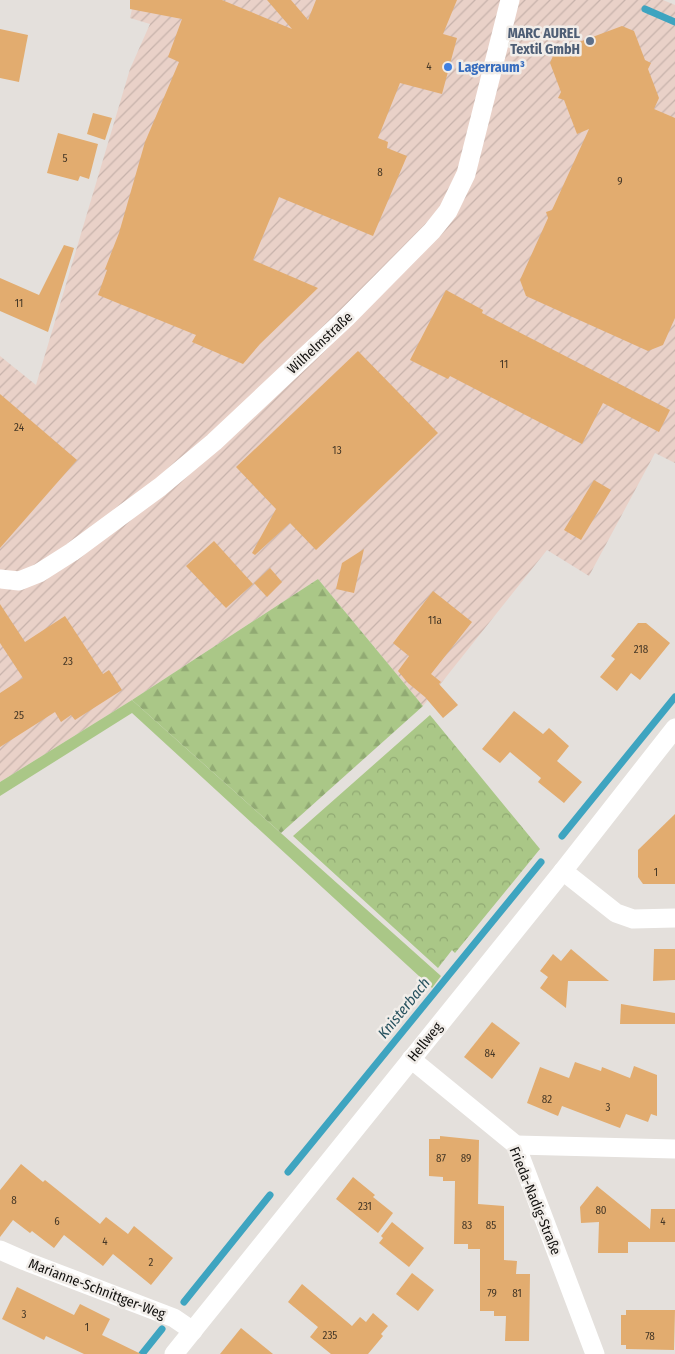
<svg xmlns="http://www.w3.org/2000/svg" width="675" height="1354" font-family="'Fira Sans Condensed',sans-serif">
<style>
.industrial{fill:url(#industrial-furrows)}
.grass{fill:#aac787}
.forest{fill:url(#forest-firs)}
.park{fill:url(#park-crowns)}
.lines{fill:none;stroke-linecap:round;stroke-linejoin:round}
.stream{stroke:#3ea4c0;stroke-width:7}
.building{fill:#e2ac6f}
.street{stroke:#fff;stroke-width:19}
.service-dot{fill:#5c6f8a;stroke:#f1ede9;stroke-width:2}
.shop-dot{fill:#3f7fe0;stroke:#f1ede9;stroke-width:2}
.labels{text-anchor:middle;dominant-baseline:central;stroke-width:5;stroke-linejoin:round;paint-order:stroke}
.number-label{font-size:11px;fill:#463827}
.service-label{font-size:14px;font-weight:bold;fill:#4e5e75;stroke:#f1ede9;text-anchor:end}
.shop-label{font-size:14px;font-weight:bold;fill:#366cbe;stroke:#f1ede9;text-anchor:start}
.street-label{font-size:14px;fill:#12110f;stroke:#f1ede9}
.water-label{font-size:15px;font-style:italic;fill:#26515e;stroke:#f1ede9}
</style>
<defs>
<pattern id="industrial-furrows" width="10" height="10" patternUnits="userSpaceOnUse" patternTransform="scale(1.25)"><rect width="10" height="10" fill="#e9d1c8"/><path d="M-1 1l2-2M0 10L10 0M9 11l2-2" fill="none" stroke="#c7b2ab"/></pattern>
<pattern id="forest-firs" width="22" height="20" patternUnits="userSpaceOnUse" patternTransform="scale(1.25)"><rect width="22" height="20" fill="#aac787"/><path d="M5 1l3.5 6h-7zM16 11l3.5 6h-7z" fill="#91aa73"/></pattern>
<pattern id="park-crowns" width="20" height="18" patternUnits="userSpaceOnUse" patternTransform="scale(1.25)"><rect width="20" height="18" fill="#aac787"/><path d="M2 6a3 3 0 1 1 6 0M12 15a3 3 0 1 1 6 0" fill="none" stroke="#91aa73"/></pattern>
</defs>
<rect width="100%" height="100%" fill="#e4e0dc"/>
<polygon class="industrial" points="134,0 663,0 675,5 675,463 655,453 589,576 547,550 423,706 318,579 132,700 0,782 0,356 36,385 130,69 150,24 130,18"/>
<polygon class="grass" points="132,700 441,976 432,988 132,713 0,796 0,782"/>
<polygon class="forest" points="318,579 423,706 281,833 132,700"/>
<polygon class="park" points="430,715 540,849 455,953 452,950 438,968 293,836"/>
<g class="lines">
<g class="stream">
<polyline points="645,9 675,22"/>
<polyline points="562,836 675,697"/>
<polyline points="288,1172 541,862"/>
<polyline points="184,1302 270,1195"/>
<polyline points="142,1354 162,1329"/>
</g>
</g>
<g class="building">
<polygon points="130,0 222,0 292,29 267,0 291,0 308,20 316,0 457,0 443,34 457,38 442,94 400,83 378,138 388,142 387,148 407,156 373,236 279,197 253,260 318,288 260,344 243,364 192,342 196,335 98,295 107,270 105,269 119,233 145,142 179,62 168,57 182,19 130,9"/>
<polygon points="622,26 634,31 645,60 651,63 648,69 659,98 654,109 675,118 675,318 663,345 648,351 526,296 520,280 548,218 546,212 552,210 589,129 577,134 564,100 558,98 561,92 550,63 555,51"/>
<polygon points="0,29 28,35 19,82 0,78"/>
<polygon points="93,113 112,118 105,140 87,134"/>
<polygon points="58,133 98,144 89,179 80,176 78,181 47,173"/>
<polygon points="64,245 74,248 48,332 0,311 0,278 39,295"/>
<polygon points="446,290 483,310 482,313 670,410 659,432 603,403 582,444 450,376 448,379 410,360"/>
<polygon points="358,351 438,433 316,550 290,523 255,555 252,553 276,509 236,467"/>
<polygon points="0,394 77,460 0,548"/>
<polygon points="594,480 611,490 581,540 564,530"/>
<polygon points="214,541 253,584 226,608 186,566"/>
<polygon points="364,549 354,593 336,589 342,563"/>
<polygon points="270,568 282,582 267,597 254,583"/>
<polygon points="433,591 472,622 431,674 441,682 439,684 458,705 443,718 425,697 408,683 398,671 409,656 393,643"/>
<polygon points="0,604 25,642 65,616 103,674 109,670 122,690 75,720 71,715 61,722 55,712 0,747 0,693 23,678 0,643"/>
<polygon points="638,623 646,623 670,643 640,680 631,673 617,691 600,677 615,659 611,656"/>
<polygon points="514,711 543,734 549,728 569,746 557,761 582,782 564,803 538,782 541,778 510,752 500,763 482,749"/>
<polygon points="675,814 675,884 643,884 638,877 638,850"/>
<polygon points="571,949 609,981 568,981 566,1008 540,988 548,977 540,971 553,954 561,961"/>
<polygon points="654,949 675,949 675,980 653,981"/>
<polygon points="621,1004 675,1013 675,1024 620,1024"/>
<polygon points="492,1022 520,1043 492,1079 464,1057"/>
<polygon points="575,1062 601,1071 602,1067 630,1078 634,1066 657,1075 657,1116 651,1114 648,1122 626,1114 620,1128 562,1106 558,1116 527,1103 540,1067 569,1078"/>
<polygon points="440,1136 479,1140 478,1204 504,1206 504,1260 517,1261 516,1274 530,1274 529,1341 505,1341 506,1316 494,1316 494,1311 480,1311 480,1249 468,1249 468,1244 454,1244 455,1181 443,1181 443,1177 429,1176 429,1139 440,1139"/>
<polygon points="21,1164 43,1182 45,1180 100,1224 106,1217 128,1234 134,1226 173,1258 151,1285 113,1254 103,1266 64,1235 54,1248 32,1231 30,1233 13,1220 0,1237 0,1190"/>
<polygon points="353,1177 375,1195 373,1197 393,1213 378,1233 336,1199"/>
<polygon points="597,1186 650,1229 651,1209 675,1209 675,1242 628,1242 628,1253 598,1253 599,1222 581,1223 580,1207"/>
<polygon points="392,1222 424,1248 409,1267 379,1243 383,1238 381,1236"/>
<polygon points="412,1273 434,1290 418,1311 396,1294"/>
<polygon points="302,1284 352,1326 360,1317 366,1322 373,1313 388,1326 381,1334 383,1336 368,1354 331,1354 310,1337 318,1327 288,1302"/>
<polygon points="17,1287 74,1315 80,1304 110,1319 102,1335 141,1354 84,1354 46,1336 44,1340 2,1319"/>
<polygon points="626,1310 675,1310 674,1350 626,1349 626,1345 621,1345 621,1315 626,1315"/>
<polygon points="241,1328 273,1354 220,1354"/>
</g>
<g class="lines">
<g class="street">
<polyline points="0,579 19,581 39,573 72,552 160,487 214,442 347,317 432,231 448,211 466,174 510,0"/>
<polyline points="563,871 616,913 633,919 675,918"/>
<polyline points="411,1059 516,1145 595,1354"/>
<polyline points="516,1145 675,1149"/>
<polyline points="0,1250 25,1261 174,1318 193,1331"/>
<polyline points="174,1354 563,871 675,728"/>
</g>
</g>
<circle class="service-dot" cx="590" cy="41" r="5"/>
<circle class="shop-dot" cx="448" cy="67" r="5"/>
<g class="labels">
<g class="number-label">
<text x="429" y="66">4</text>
<text x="65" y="158">5</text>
<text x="380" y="172">8</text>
<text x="620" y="181">9</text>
<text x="19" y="303">11</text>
<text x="504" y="364">11</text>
<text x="19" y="427">24</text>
<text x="337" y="450">13</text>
<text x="435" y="620">11a</text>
<text x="641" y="649">218</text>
<text x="68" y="661">23</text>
<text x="19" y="715">25</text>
<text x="656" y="872">1</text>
<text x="490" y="1053">84</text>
<text x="547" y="1099">82</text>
<text x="608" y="1107">3</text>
<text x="441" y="1158">87</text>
<text x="466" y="1158">89</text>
<text x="14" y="1200">8</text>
<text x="365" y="1206">231</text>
<text x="601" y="1210">80</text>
<text x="57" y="1221">6</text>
<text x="663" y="1221">4</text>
<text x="467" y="1225">83</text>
<text x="491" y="1225">85</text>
<text x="105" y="1241">4</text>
<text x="151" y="1262">2</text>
<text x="492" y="1293">79</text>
<text x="517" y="1293">81</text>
<text x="24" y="1314">3</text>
<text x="87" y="1327">1</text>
<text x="330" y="1335">235</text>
<text x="650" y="1336">78</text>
</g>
<g class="service-label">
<text x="580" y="33">MARC AUREL<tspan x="580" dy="16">Textil GmbH</tspan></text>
</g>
<g class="shop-label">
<text x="458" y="67">Lagerraum³</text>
</g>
<g class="street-label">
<text transform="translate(320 343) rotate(-43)">Wilhelmstraße</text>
<text transform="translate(425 1042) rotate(-51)">Hellweg</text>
<text transform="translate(535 1201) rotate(68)">Frieda-Nadig-Straße</text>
<text transform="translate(97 1289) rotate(21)">Marianne-Schnittger-Weg</text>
</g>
<g class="water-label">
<text transform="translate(404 1008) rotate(-51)">Knisterbach</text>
</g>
</g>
</svg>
